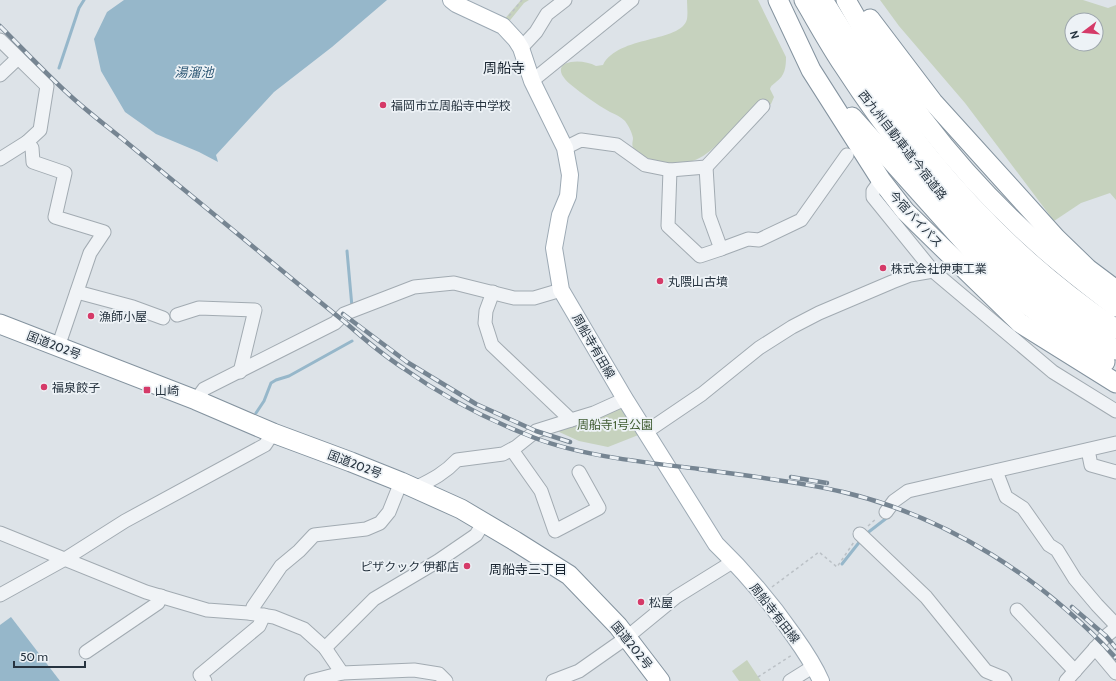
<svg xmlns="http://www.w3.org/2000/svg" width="1116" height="681" font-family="Cabin,'Noto Sans JP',sans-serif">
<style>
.green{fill:#c6d2be;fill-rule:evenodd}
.water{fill:#96b7ca}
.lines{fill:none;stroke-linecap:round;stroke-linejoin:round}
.stream{stroke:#96b7ca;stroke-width:3}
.minor-casing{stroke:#a2abb2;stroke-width:15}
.major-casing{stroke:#9ca9b4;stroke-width:18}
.highway-casing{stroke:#84939f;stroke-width:21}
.path{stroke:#bbc1c6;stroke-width:1.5;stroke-dasharray:3 3;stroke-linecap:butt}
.minor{stroke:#f0f3f6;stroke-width:13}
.major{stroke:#fff;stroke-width:16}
.highway{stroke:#fff;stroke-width:19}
.rail-casing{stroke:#768592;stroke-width:4.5}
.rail{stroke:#edf2f6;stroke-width:3;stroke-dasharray:9;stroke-linecap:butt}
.poi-dot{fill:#d53a68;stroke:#edf2f6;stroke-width:1.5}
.labels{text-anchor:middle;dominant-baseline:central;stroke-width:3.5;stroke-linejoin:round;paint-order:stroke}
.poi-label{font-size:12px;fill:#26333f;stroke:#edf2f6;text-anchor:start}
.street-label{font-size:12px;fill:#26333f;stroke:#edf2f6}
.park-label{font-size:12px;fill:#405c32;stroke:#edf2f6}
.water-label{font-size:13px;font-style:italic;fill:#2e5875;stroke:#edf2f6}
.neighbourhood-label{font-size:13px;fill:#182430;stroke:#edf2f6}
.quarter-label{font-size:14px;fill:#182430;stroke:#edf2f6}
</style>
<rect width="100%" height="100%" fill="#dde3e8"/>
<g class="green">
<polygon points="521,0 529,0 524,3 507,24 502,22"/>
<path d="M 687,0 L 758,0 L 786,57 C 786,67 785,76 776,82 C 773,85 771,85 770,89 L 774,97 L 771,104 C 763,109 754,111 747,116 C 742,119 738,125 733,129 C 708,153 699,168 661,162 C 652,160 640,157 634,149 C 631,145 633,142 633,138 C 632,132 628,125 625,121 C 621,117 615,114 610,112 C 596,104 582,94 570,84 C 544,61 580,57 596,66 L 603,65 C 618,35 681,43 687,19 C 688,13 687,6 687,0 Z"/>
<path d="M 880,0 L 1083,0 L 1108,8 L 1116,5 L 1116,200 L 1110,193 L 1081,203 L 1054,221 L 965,103 L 899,26 ZM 1072,20 L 1096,20 L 1096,44 L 1072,44 Z"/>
<polygon points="625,399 646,432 608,447 579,441 557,431"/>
<polygon points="747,660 761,681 739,681 732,671"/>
</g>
<g class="water">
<polygon points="124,0 387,0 332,47 274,92 216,155 218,162 199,152 156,134 125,112 101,71 94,39 107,12"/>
<polygon points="11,617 60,681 0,681 0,625"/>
</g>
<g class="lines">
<g class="stream">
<polyline points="59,68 79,8 84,0"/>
<polyline points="347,251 352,307"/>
<polyline points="256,413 264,401 271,383 276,380 289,376 352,341"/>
<polyline points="866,534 888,517"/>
<polyline points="842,564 861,540"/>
</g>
<g class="minor-casing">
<g id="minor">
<polyline points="0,40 47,86 40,130 27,142 0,159"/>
<polyline points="521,48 536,32 547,14 565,0"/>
<polyline points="0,75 18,58"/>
<polyline points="532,81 632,0"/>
<polyline points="27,142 32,148 33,162 65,173 55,217 104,232 90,253 58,347"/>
<polyline points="565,148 581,140 617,145 645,165 670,170 706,167 763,106"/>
<polyline points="670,170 668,226 700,256 721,249 709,216 706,167"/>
<polyline points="881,180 873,191 873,197 933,271 1053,372 1116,411"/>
<polyline points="721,249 748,239 759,240 801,220 847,155"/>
<polyline points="77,292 133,307 163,318"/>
<polyline points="493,292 486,311 485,323 492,345 571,420 594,413 625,399"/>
<polyline points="177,315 199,308 255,310 240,372"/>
<polyline points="196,400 204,389 335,323 344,314 414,287 454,283 514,298 534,298 561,290"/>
<polyline points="646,432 702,394 759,348 792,327 819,313 892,282 910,275 933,271"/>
<polyline points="512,450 541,491 555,531 599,508 579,472"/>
<polyline points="1088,450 1091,465 1116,472"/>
<polyline points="996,471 1006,497 1023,508 1049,545 1057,550 1075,579 1097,605 1116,625"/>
<path d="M 415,488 C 431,480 444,474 457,460 L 503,454 L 516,447 L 536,431 L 571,420"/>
<polyline points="886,512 894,501 908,491 1116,443"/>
<polyline points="0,533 146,592 207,610 248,613 274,617 304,629 325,648 342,673 414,670 439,674 446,681"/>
<polyline points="860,534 926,597 986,671 1003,678 1005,681"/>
<polyline points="0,595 65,559 125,521 265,445 273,433"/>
<polyline points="1017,610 1075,671"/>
<polyline points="251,613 253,607 281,566 299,551 314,535 366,529 380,523 389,512 401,482"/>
<polyline points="325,648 374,599 438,561 476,535 484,522"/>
<polyline points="1095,648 1116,673"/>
<polyline points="86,652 158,603 161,596"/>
<polyline points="205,681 200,675 259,626 264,615"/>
<polyline points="311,681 342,673"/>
<polyline points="553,681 579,671 626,638 676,597 734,561"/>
<polyline points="790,681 814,666"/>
<polyline points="1066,681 1106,636 1116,628"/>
</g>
</g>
<g class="major-casing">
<path id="major" d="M 451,0 L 456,4 L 503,26 L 516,40 L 521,48 L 532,81 L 565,148 L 570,175 L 568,196 L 560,215 L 554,248 L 561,290 L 625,399 L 716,544 C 745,572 771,603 794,636 C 804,650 814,665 821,681"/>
</g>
<g class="highway-casing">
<g id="highway">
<polyline points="778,0 811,70 881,180 905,211 1020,323 1116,383"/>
<path d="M 804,0 C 817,22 829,44 843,65 C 915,176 1006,276 1116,350"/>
<path d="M 823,0 C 857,54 890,109 930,158 C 983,223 1046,282 1116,329"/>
<path d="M 846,0 C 895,90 960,174 1036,242 C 1061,265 1089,286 1116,307"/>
<polyline points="870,19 933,102 1056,238 1088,269 1116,290"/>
<polyline points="852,117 983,263 1030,307 1075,341 1105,362"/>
<polyline points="0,324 196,400 273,433 351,462 401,482 461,509 515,541 569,575 618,626 660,681"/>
</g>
</g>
<g class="path">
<polyline points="509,16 522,0"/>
<polyline points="868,526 877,518"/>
<polyline points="772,587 819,552 837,567 854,542"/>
<polyline points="758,677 792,655"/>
</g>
<use href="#minor" class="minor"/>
<use href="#major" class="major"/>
<use href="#highway" class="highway"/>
<g class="rail-casing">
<g id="rail">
<path d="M 0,26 C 25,51 49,77 75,100 C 93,116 113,131 131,146 C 167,176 203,205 239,235 C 274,264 310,294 346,323 C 364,339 383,355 403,368 C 441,395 482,417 525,434 C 576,456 644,462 699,469 C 747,476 796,481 843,492 C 949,517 1043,579 1116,658"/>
<polyline points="343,314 407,362 476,404 536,431 570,442"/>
<polyline points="791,477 827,483"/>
<polyline points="1072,607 1106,636 1116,648"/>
</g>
</g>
<use href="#rail" class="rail"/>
</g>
<g class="poi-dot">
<circle cx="383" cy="105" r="4"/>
<circle cx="883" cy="268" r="4"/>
<circle cx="660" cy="281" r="4"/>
<circle cx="91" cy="316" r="4"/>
<circle cx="44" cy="387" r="4"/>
<rect x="143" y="386" width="8" height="8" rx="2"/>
<circle cx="467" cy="566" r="4"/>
<circle cx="641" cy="602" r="4"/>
</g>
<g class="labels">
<g class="poi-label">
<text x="391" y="105">福岡市立周船寺中学校</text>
<text x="891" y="268">株式会社伊東工業</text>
<text x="668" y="281">丸隈山古墳</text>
<text x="99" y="316">漁師小屋</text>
<text x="52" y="387">福泉餃子</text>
<text x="155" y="390">山崎</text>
<text x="459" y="566" text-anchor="end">ピザクック 伊都店</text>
<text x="649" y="602">松屋</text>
</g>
<g class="street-label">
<text transform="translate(903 145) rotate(52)">西九州自動車道;今宿道路</text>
<text transform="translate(916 219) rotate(47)">今宿バイパス</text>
<text transform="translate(54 345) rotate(21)">国道202号</text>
<text transform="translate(594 346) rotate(60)">周船寺有田線</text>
<text transform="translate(355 464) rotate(21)">国道202号</text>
<text transform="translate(775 613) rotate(52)">周船寺有田線</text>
<text transform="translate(632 645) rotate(51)">国道202号</text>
</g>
<g class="park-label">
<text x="615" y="424">周船寺1号公園</text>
</g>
<g class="water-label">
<text x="194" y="72">湯溜池</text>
</g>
<g class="neighbourhood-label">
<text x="528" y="569">周船寺三丁目</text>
</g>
<g class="quarter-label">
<text x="504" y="68">周船寺</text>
</g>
</g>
<g transform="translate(1084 32) rotate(254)"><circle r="19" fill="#edf2f6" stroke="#9da6ad"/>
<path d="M0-3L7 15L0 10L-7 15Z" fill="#d53a68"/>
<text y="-6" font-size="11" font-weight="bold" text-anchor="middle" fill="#26333f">N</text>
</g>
<path d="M14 661v6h71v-6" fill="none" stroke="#26333f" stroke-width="2"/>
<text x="20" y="661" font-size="12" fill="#26333f" stroke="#edf2f6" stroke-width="3" paint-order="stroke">50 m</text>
</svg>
